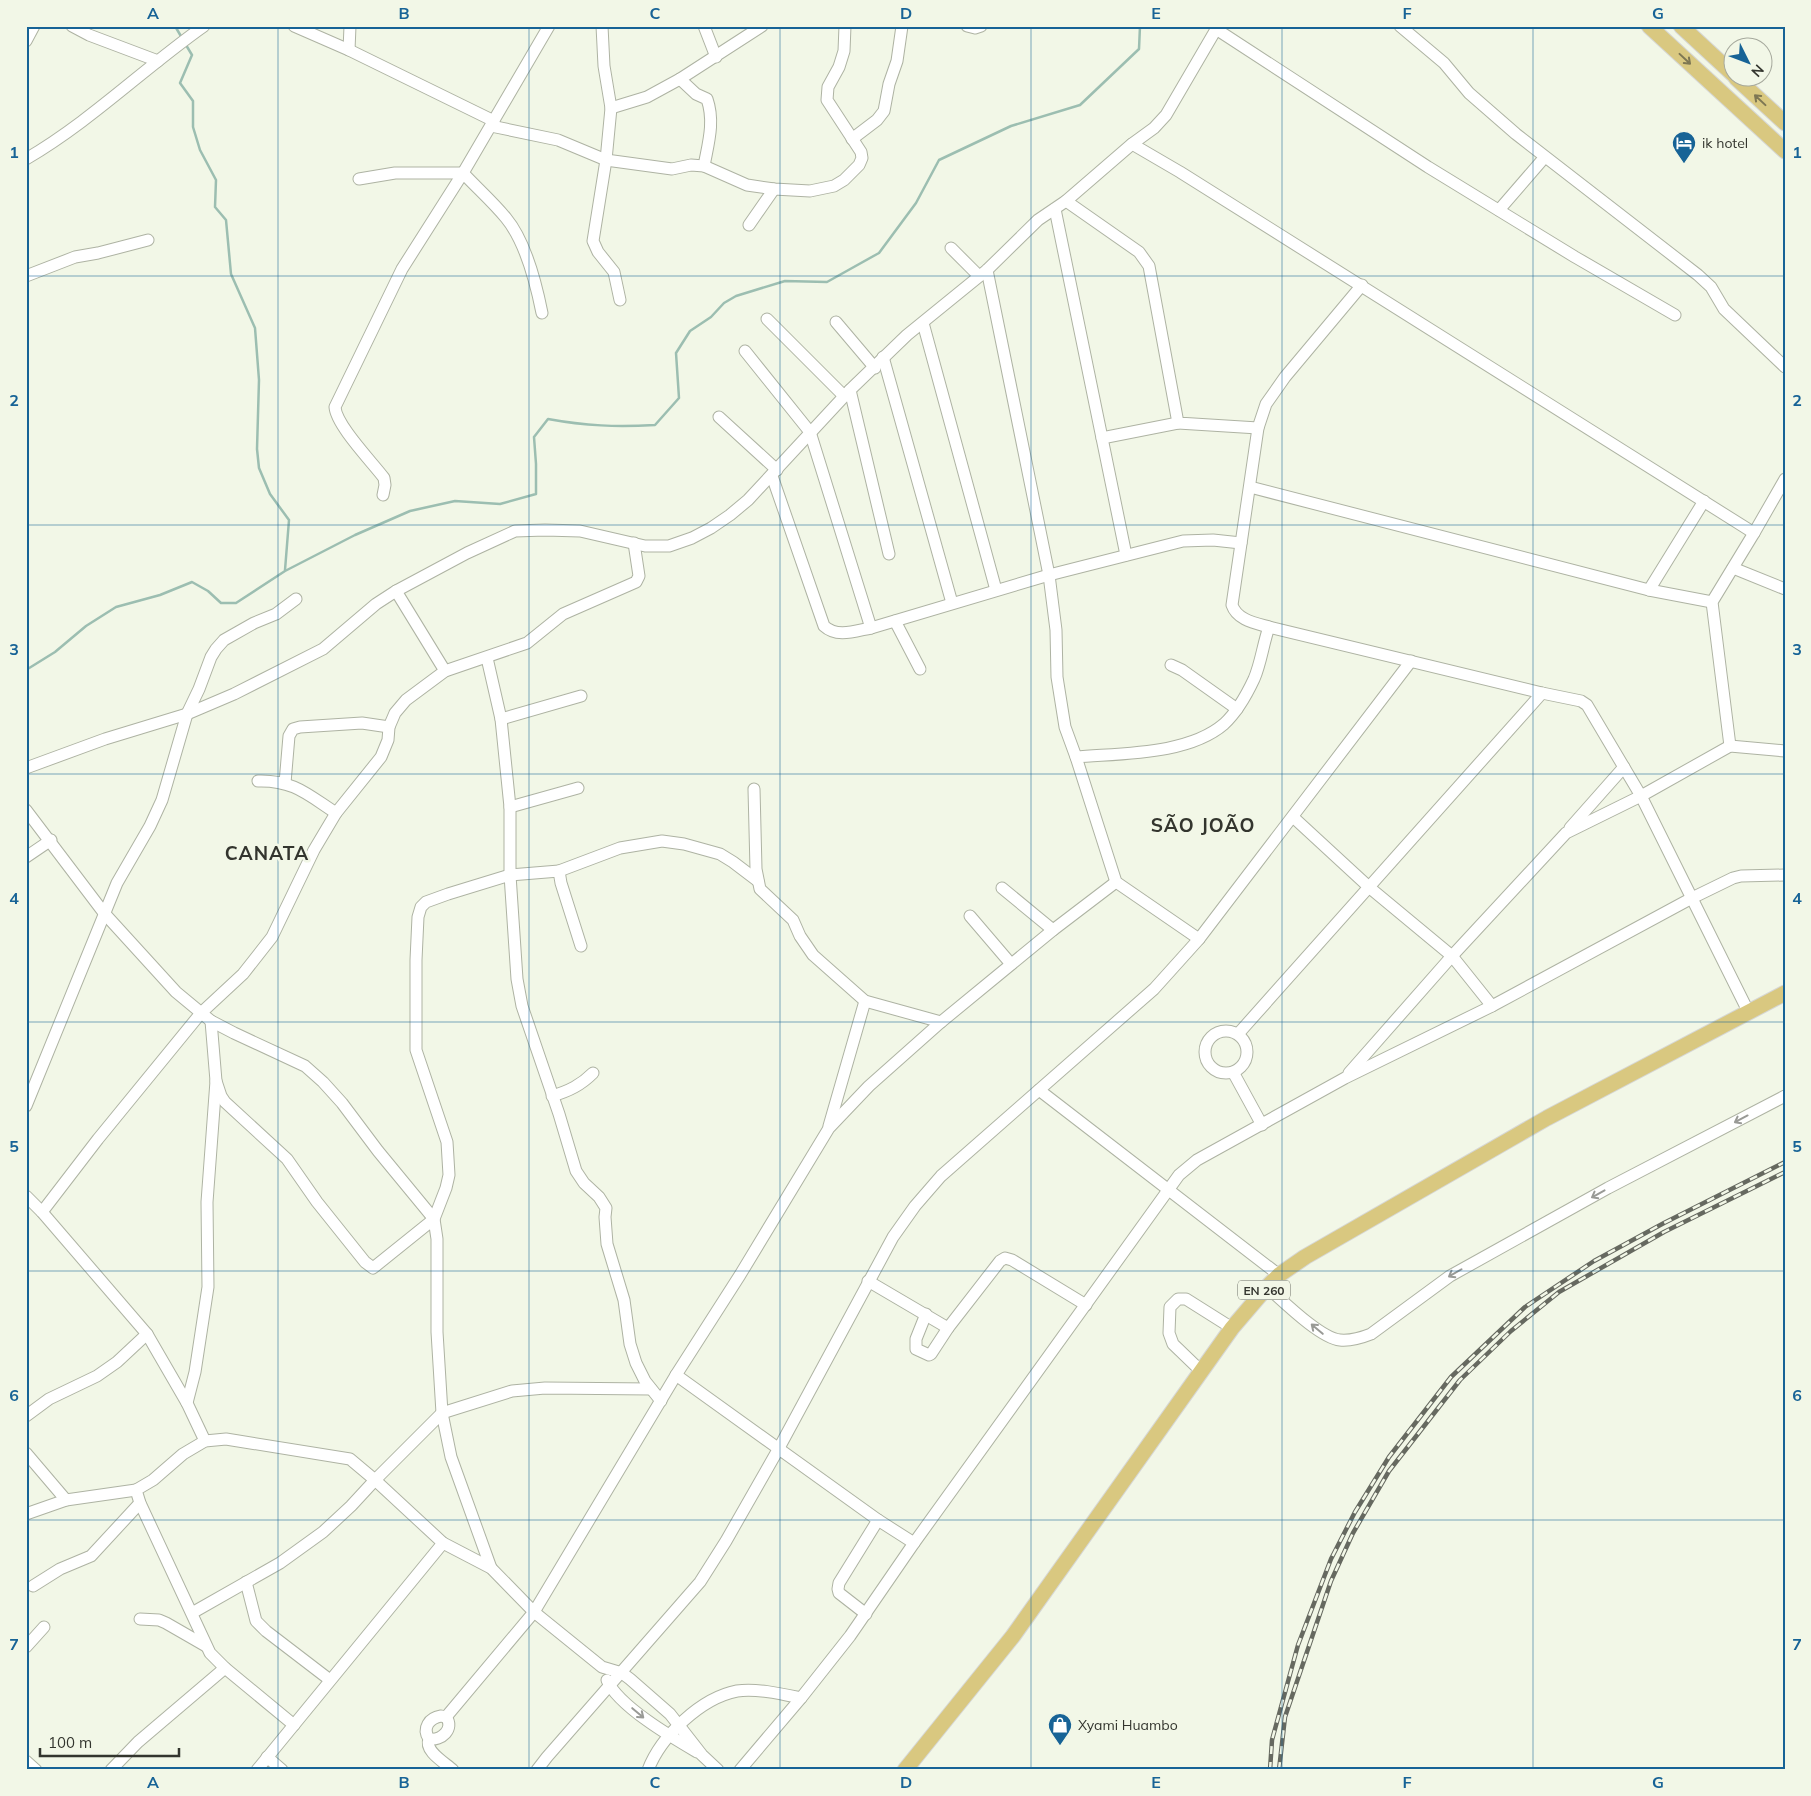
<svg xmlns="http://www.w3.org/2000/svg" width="1811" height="1796" font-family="Mulish,sans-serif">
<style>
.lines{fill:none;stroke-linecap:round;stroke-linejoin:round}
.stream{stroke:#9cbeb1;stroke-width:2.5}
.minor-casing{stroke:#aeb3a3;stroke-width:13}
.major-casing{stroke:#d6d7d5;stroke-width:17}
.minor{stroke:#fff;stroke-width:11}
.major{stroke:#d9c880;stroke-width:15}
.rail-casing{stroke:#666960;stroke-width:4.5}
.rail{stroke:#f2f7e7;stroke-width:2.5;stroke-dasharray:8;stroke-linecap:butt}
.oneway{stroke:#7e7753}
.oneway2{stroke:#999a96}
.grid{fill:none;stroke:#176396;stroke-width:1;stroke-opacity:0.55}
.labels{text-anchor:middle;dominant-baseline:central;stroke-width:5;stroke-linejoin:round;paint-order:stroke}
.shield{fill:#f2f7e7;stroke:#6c6f66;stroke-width:1}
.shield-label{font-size:12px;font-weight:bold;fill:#33352e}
.poi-label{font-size:14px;fill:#33352e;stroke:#f2f7e7;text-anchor:start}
.district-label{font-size:19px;font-weight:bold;letter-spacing:1px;fill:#33352e;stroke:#f2f7e7}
.neatline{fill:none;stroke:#176396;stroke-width:2}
.grid-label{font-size:16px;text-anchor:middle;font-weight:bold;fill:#176396}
</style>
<rect width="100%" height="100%" fill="#f2f7e7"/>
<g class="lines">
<g class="stream">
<polyline points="175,26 182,38"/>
<polyline points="186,45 192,55 180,83 193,101 193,127 200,150 216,180 215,207 226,220 231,274 255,328 259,380 257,449 259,468 270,494 289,520 285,570"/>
<path d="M 26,670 L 55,652 L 86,626 L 116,607 L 160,595 L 192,582 L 208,591 L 221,603 L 236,603 L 285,571 L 355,535 L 410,511 L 455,501 L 500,504 L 536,494 L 536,464 L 534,437 L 548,419 C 586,426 616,427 655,425 L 679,398 L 676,353 L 690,331 L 711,317 L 724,303 L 736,296 L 785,281 L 827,282 L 879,253 L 916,203 L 939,160 L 1011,126 L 1080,105 L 1139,49 L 1140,26"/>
</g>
<g class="minor-casing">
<g id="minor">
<polyline points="72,26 89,35 158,61"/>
<polyline points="294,26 349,50 494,121"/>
<polyline points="602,26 604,66 611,108 606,160 593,241 598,252 614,272 620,300"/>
<polyline points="704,26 716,57"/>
<polyline points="967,26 975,28 981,26"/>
<polyline points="1400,26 1444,63 1469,93 1516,134 1698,275 1711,287 1724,309 1785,367"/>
<polyline points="1216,29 1428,167 1575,257 1675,315"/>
<polyline points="26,41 34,26"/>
<polyline points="349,50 350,26"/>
<path d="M 680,79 L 696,94 L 707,99 C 715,122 708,144 704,166"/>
<polyline points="611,108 647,97 680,79 762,26"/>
<polyline points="491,126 558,140 606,160 672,169 691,165 704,166 747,185 774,189 810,191 834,186 844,180 859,165 862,158 861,152 827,100 828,87 839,67 844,51 845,26"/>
<polyline points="852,139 877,120 884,111 889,84 897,61 902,26"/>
<polyline points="1132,144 1180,172 1754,533"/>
<path d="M 26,159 C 91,121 143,69 204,26"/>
<path d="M 359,179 L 395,173 L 463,173 C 477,188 493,202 506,218 C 526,242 536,283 542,313"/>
<polyline points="1066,201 1139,252 1149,266 1178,423 1258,428"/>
<polyline points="1055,209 1126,555"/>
<polyline points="1499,210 1544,158"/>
<polyline points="749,225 774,189"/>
<polyline points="951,248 979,276"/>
<polyline points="987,270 1049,575 1056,630 1057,677 1065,727 1076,757 1116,882 1199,939"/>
<polyline points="26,276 75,257 98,253 148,240"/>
<path d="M 1362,285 L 1285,377 L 1266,404 L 1258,428 L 1232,605 C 1237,620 1255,623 1269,627 L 1542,693 L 1581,701 L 1587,705 L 1641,796 L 1748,1011"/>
<polyline points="767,319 844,396"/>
<polyline points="836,322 875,368"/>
<polyline points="923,323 996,590"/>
<polyline points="745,351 810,432 871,628"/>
<polyline points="883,357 952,603"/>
<polyline points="850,390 889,554"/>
<polyline points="719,417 777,470"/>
<polyline points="1102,438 1178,423"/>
<path d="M 772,476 L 824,626 C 837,638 855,631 871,628 L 1049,575 L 1183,541 L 1213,540 L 1241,543"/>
<polyline points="1250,487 1649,590 1712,602"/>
<path d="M 383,495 L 385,485 L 384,478 C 372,462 336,425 335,407 L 402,269 L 463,173 L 549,26"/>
<polyline points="1733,568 1785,589"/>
<polyline points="1649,590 1704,501"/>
<polyline points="396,591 445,671"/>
<polyline points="895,621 920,669"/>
<polyline points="487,658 501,719 510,807 510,875 517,979 522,1006 559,1114 576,1171 584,1183 599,1197 606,1208 605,1217 607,1244 624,1300 630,1344 636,1363 645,1381 661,1401"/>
<polyline points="1171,665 1182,670 1237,709"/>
<polyline points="501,719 581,696"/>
<polyline points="1730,746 1712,602 1754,533 1785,479"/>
<path d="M 1076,757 C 1121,753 1188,755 1224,724 C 1237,712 1247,694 1254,679 C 1261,663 1263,644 1269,627"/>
<polyline points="26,768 105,739 187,714 234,694 323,649 376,604 396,591 467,553 515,531 545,530 580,531 645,546 669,546 692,538 711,528 730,515 748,500 850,390 907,335 987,270 1038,220 1066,201 1132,144 1154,128 1166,115 1218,26"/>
<path d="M 258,781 C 294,780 308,795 336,813"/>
<polyline points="285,783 289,736 293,729 300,727 362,723 389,727"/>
<polyline points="754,789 756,869 760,889 793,920 800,936 813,955 865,1001 941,1022"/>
<polyline points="510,807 578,788"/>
<polyline points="26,810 104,913 176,992 211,1021 234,1033 305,1066 323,1082 342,1103 378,1151 434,1219 437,1239 437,1332 442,1413 451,1457 491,1568"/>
<polyline points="1293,817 1370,888 1452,956 1492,1006"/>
<polyline points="1570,828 1624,767"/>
<polyline points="26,857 51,840"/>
<polyline points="559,871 620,848 662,841 684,844 720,854 733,862 758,881"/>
<polyline points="1002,888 1053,930"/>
<polyline points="970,916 1011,964"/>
<circle cx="1226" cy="1052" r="21"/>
<polyline points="1238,1034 1542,693"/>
<polyline points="1233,1072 1262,1125"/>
<polyline points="1349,1073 1452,956 1566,833 1641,796 1730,746 1785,751"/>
<polyline points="216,1081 221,1096 225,1102 287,1159 317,1202 365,1262 373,1268 434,1219 446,1188 449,1175 447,1142 416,1050 416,960 418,917 421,907 426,902 448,894 510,875 559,871 561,883 581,946"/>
<polyline points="1039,1090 1279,1275"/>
<path d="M 552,1096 C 569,1091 581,1085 593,1073"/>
<polyline points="26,1106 117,883 150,826 162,800 187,714 199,689 211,657 216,649 224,640 254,623 276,614 296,599"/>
<polyline points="829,1126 865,1001"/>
<polyline points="26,1196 42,1212 147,1334 187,1403 205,1441"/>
<polyline points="42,1212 98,1139 201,1013 243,974 272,937 314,850 336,813 381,757 388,740 389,727 395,713 406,700 445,671 527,643 563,614 636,582 639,576 634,543"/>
<polyline points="868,1281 948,1328 1000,1261 1005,1258 1012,1260 1086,1305"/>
<path d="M 1267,1287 C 1283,1301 1320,1338 1340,1340 C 1351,1341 1361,1338 1371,1334 L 1450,1276 L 1608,1188 L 1785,1096"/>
<polyline points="926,1314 916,1339 916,1349 929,1355 931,1354 948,1328"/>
<polyline points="1201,1371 1173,1344 1169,1333 1170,1307 1178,1299 1186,1299 1232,1328"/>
<polyline points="676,1375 878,1520 914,1543"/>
<polyline points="187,1403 195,1372 208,1287 207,1202 216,1081 211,1021"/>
<polyline points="26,1416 49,1399 97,1376 117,1362 147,1334"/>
<polyline points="26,1453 66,1500"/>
<polyline points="26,1514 66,1500 136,1490"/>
<polyline points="246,1582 256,1621 266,1631 330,1680"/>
<polyline points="33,1586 60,1569 91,1556 140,1503"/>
<polyline points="192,1613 280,1563 323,1532 351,1506 375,1480 442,1413 512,1391 545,1388 651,1389"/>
<polyline points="866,1614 839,1593 838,1589 839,1583 878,1520"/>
<polyline points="140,1619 159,1620 166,1623 206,1646"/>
<polyline points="26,1647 44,1627"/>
<path d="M 607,1680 C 618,1706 673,1738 697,1752"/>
<polyline points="446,1717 534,1612 676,1375 740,1275 829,1128 869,1086 941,1022 1053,930 1116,882"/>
<path d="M 446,1717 L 441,1716 C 429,1718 422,1728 429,1739 C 424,1751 444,1762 453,1770"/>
<polyline points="294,1725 225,1668 210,1653 140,1503 136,1490 153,1480 183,1454 205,1441 226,1439 350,1459 375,1480 443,1543 491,1568 534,1612 602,1667 622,1673 630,1679 670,1714 702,1755 718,1770"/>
<path d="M 429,1739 C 441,1741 455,1729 446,1717"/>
<polyline points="267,1757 282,1770"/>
<polyline points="26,1761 36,1770"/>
<polyline points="111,1770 138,1742 225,1668"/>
<polyline points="257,1770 443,1543"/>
<polyline points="537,1770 547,1757 700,1582 726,1541 779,1448 893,1237 915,1206 941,1176 1154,989 1199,939 1411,661"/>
<path d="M 648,1770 C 661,1736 701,1698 737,1691 C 756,1688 782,1694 801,1698"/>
<polyline points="740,1770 801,1698 850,1636 914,1543 1179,1175 1197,1160 1345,1078 1492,1006 1692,898 1733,878 1741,876 1785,875"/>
</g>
</g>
<g class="major-casing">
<g id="major">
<polyline points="1649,26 1785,151"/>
<polyline points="1681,26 1734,75"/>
<polyline points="1736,78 1785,123"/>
<polyline points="905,1770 1013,1636 1232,1328 1267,1287 1279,1275 1305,1257 1547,1118 1785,993"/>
</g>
</g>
<use href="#minor" class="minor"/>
<use href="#major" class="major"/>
<g class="rail-casing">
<g id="rail">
<polyline points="1270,1770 1272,1740 1298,1645 1331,1559 1355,1512 1389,1457 1451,1377 1525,1307 1594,1261 1664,1223 1785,1162"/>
<polyline points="1279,1770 1285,1717 1331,1581 1353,1533 1389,1471 1460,1380 1511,1331 1559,1292 1664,1232 1785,1172"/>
</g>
</g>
<use href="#rail" class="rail"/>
</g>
<defs><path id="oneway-shaft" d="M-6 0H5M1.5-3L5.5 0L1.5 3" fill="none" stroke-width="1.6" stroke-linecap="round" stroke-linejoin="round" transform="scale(1.25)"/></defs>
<g class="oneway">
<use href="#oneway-shaft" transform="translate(1685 59) rotate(43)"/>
<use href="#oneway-shaft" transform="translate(1760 100) rotate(-137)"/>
</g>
<g class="oneway2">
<use href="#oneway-shaft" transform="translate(1741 1119) rotate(152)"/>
<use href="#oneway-shaft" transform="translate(1598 1194) rotate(151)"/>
<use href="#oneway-shaft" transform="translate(1455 1273) rotate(150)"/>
<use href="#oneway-shaft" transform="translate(1317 1329) rotate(-140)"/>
<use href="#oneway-shaft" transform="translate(638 1713) rotate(40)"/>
</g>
<path class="grid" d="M 278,26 L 278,1770M 529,26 L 529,1770M 780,26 L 780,1770M 1031,26 L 1031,1770M 1282,26 L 1282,1770M 1533,26 L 1533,1770M 26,276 L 1785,276M 26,525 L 1785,525M 26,774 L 1785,774M 26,1022 L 1785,1022M 26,1271 L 1785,1271M 26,1520 L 1785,1520"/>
<defs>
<g id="hotel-pin" transform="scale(1.25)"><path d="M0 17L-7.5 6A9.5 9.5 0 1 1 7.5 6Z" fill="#176396" stroke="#f2f7e7"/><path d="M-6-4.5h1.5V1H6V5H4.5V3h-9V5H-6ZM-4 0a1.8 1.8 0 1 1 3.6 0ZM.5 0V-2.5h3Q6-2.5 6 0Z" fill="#fff"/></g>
<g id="shop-pin" transform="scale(1.25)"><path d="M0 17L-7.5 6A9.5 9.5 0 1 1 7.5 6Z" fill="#176396" stroke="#f2f7e7"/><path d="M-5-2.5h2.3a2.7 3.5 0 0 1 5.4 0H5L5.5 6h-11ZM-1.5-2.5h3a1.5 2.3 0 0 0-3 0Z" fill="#fff"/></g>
</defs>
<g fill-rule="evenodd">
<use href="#hotel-pin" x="1684" y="143"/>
<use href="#shop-pin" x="1060" y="1725"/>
</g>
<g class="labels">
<rect class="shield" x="1238" y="1280.5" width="52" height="19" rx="4"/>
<g class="shield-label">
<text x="1264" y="1290">EN 260</text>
</g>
<g class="poi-label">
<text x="1702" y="143">ik hotel</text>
<text x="1078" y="1725">Xyami Huambo</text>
</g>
<g class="district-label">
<text x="1203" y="825">SÃO JOÃO</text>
<text x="267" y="853">CANATA</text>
</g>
</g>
<rect width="1811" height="1796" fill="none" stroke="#f2f7e7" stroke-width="55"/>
<g transform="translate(1748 62) rotate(132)"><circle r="24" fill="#f2f7e7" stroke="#a6a99d"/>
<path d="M0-4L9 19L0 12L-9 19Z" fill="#176396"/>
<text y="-8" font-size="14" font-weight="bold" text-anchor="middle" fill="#33352e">N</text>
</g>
<path d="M40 1748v8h139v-8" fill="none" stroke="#33352e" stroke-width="2.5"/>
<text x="48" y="1748" font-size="15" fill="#33352e" stroke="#f2f7e7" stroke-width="4" paint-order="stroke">100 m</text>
<rect x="28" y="28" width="1756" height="1740" class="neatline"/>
<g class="grid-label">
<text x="153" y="19">A</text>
<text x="404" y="19">B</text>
<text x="655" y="19">C</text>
<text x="906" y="19">D</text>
<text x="1156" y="19">E</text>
<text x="1407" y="19">F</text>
<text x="1658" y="19">G</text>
<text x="14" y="158">1</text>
<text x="1797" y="158">1</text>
<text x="14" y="406">2</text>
<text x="1797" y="406">2</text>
<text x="14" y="655">3</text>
<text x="1797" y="655">3</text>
<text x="14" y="904">4</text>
<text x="1797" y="904">4</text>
<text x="14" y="1152">5</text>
<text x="1797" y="1152">5</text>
<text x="14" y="1401">6</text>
<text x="1797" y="1401">6</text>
<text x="14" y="1650">7</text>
<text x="1797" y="1650">7</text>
<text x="153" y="1788">A</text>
<text x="404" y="1788">B</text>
<text x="655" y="1788">C</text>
<text x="906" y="1788">D</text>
<text x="1156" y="1788">E</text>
<text x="1407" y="1788">F</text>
<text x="1658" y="1788">G</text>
</g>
</svg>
